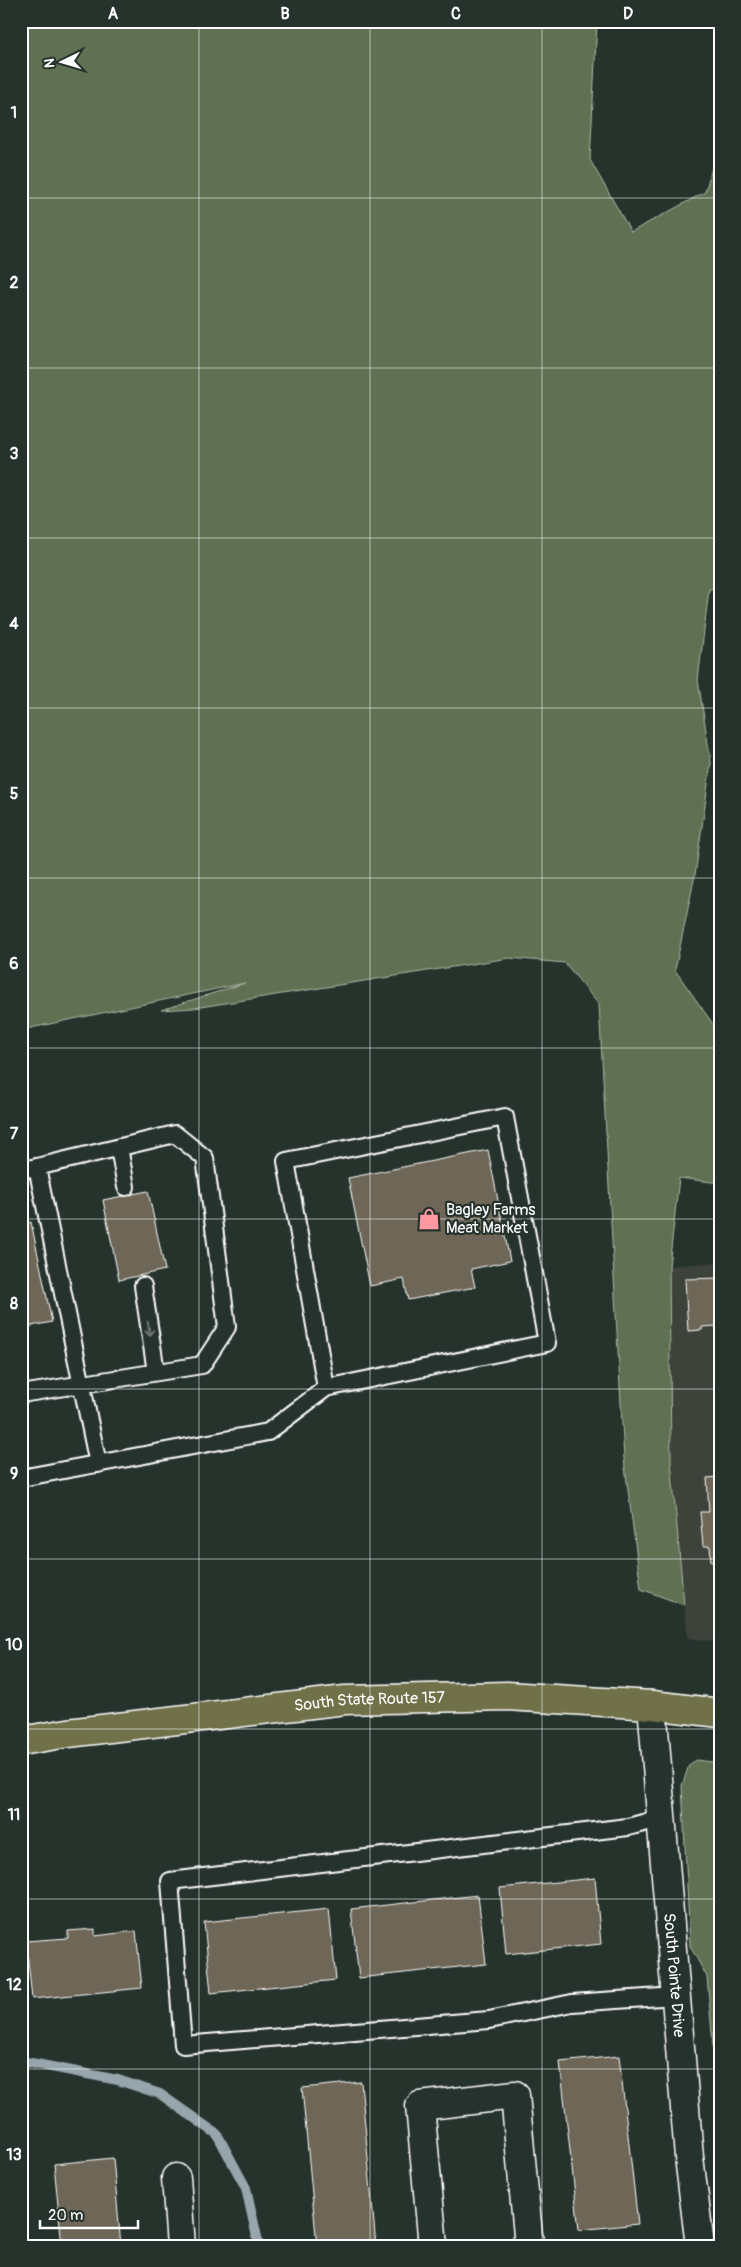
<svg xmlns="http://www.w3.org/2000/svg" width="741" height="2267" font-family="Pangolin,sans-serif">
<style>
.built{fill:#3c423a}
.green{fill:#617052;stroke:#b0b8a8}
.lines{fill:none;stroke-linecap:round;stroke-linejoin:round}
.stream{stroke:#97a6ac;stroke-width:10}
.building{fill:#6e6657;stroke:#fff}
.service-casing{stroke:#fff;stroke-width:20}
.minor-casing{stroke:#fff;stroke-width:31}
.primary-casing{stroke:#fff;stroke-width:31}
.service{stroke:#26332d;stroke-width:16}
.minor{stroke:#26332d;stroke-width:28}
.primary{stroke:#6f704a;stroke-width:28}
.oneway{stroke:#727a76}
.grid{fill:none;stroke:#fff;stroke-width:1;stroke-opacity:0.55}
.labels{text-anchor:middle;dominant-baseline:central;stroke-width:4.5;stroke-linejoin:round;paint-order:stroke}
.poi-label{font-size:16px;fill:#fff;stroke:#26332d;text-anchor:start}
.street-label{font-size:16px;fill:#fff;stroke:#26332d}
.neatline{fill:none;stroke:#fff;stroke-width:2}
.grid-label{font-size:16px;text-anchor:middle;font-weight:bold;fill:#fff}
</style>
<rect width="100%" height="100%" fill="#26332d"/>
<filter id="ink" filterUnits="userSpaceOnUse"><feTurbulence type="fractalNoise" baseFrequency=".02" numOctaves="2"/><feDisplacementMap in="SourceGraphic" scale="10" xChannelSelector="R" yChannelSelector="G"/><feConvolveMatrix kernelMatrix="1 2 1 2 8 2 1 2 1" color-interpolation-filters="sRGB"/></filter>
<g filter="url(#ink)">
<polygon class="built" points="720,1262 720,1642 688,1638 684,1605 671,1461 669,1266"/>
<g class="green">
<polygon points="21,21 597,21 590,160 631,232 705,192 720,141 720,588 709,589 698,680 711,763 695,875 675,970 720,1034 720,1183 679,1178 669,1266 671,1461 684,1605 641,1589 624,1459 599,1005 565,963 509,958 194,1008 161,1010 245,983 21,1030"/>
<polygon points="696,1760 720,1763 720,2125 707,1977 690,1946 682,1786 689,1765"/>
</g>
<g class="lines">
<polyline class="stream" points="21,2061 118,2080 160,2094 217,2134 246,2188 259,2246"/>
</g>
<g class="building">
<polygon points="488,1150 510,1261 471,1269 475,1287 408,1300 404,1279 370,1286 348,1178"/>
<polygon points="148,1191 165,1270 119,1280 103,1200"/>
<polygon points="31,1222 52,1322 21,1328 21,1224"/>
<polygon points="720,1278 720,1329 716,1329 716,1326 702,1327 702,1330 688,1331 685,1279"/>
<polygon points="720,1477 720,1561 711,1562 710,1546 703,1546 700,1512 709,1512 707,1478"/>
<polygon points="595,1878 601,1944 506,1954 500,1888"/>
<polygon points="478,1895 486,1964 359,1978 351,1909"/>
<polygon points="329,1909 336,1980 211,1993 204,1922"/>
<polygon points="95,1929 95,1936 136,1931 142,1988 32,1999 26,1941 68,1938 68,1931"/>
<polygon points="619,2056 638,2224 579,2230 560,2062"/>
<polygon points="361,2082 376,2246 317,2246 302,2088"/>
<polygon points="113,2158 121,2246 62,2246 54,2164"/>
</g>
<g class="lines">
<g class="service-casing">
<g id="service">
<polyline points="119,1147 126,1187"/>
<polyline points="21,1170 37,1167 98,1464"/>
<polyline points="143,1286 156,1372"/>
<polyline points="21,1394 202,1365 227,1327 205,1158 175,1134 37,1167"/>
<polyline points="21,1478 268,1432 326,1388 547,1343 505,1117 286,1161 326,1388"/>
<polyline points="662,1818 628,1827 170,1881 183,2045 489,2020 572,2003 676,1996"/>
</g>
</g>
<g class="minor-casing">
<g id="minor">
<path id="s1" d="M 652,1705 L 689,2157 L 700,2246"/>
<polyline points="176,2178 181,2246"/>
<polyline points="433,2246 420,2106 515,2095 529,2246"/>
</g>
</g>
<g class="primary-casing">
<g id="primary">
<path id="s2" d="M 21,1741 L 68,1733 L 345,1700 L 507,1696 L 652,1705 L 720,1713"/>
</g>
</g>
<use href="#service" class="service"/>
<use href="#minor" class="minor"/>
<use href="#primary" class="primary"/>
</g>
<defs><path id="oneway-shaft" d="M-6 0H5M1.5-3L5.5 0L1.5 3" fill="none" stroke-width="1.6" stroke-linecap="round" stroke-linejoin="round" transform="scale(1.25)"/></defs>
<use class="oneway" href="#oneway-shaft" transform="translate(149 1329) rotate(81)"/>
</g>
<path class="grid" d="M 199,21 L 199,2246M 370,21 L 370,2246M 542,21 L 542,2246M 21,198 L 720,198M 21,368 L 720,368M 21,538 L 720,538M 21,708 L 720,708M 21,878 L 720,878M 21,1048 L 720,1048M 21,1219 L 720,1219M 21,1389 L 720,1389M 21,1559 L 720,1559M 21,1729 L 720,1729M 21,1899 L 720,1899M 21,2069 L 720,2069"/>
<defs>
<g id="shop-bare" transform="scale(1.725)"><path d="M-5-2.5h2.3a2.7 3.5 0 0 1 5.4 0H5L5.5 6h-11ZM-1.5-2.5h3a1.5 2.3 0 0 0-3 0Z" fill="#ff9aa2" stroke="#26332d" stroke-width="2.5" paint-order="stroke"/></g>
</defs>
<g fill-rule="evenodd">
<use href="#shop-bare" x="429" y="1219"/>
</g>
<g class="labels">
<g class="poi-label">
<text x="446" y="1210">Bagley Farms<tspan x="446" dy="18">Meat Market</tspan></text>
</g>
<g class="street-label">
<text stroke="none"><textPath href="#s2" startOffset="351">South State Route 157</textPath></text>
<text stroke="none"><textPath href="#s1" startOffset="271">South Pointe Drive</textPath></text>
</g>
</g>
<rect width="741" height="2267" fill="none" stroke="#26332d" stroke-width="55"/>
<g transform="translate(62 62) rotate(265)" stroke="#26332d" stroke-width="4" paint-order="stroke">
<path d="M0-4L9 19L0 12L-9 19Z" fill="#ffffff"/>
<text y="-8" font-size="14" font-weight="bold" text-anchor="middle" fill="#ffffff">N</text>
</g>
<path d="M40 2220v8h98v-8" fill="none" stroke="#ffffff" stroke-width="2.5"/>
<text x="48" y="2220" font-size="15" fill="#ffffff" stroke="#26332d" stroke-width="4" paint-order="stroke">20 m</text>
<rect x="28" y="28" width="686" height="2212" class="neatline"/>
<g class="grid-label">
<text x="113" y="19">A</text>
<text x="285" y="19">B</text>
<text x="456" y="19">C</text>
<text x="628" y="19">D</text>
<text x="14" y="118">1</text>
<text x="14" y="288">2</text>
<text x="14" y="459">3</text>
<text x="14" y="629">4</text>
<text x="14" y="799">5</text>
<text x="14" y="969">6</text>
<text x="14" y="1139">7</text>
<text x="14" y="1309">8</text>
<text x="14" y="1479">9</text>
<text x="14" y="1650">10</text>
<text x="14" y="1820">11</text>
<text x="14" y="1990">12</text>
<text x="14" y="2160">13</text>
</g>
</svg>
